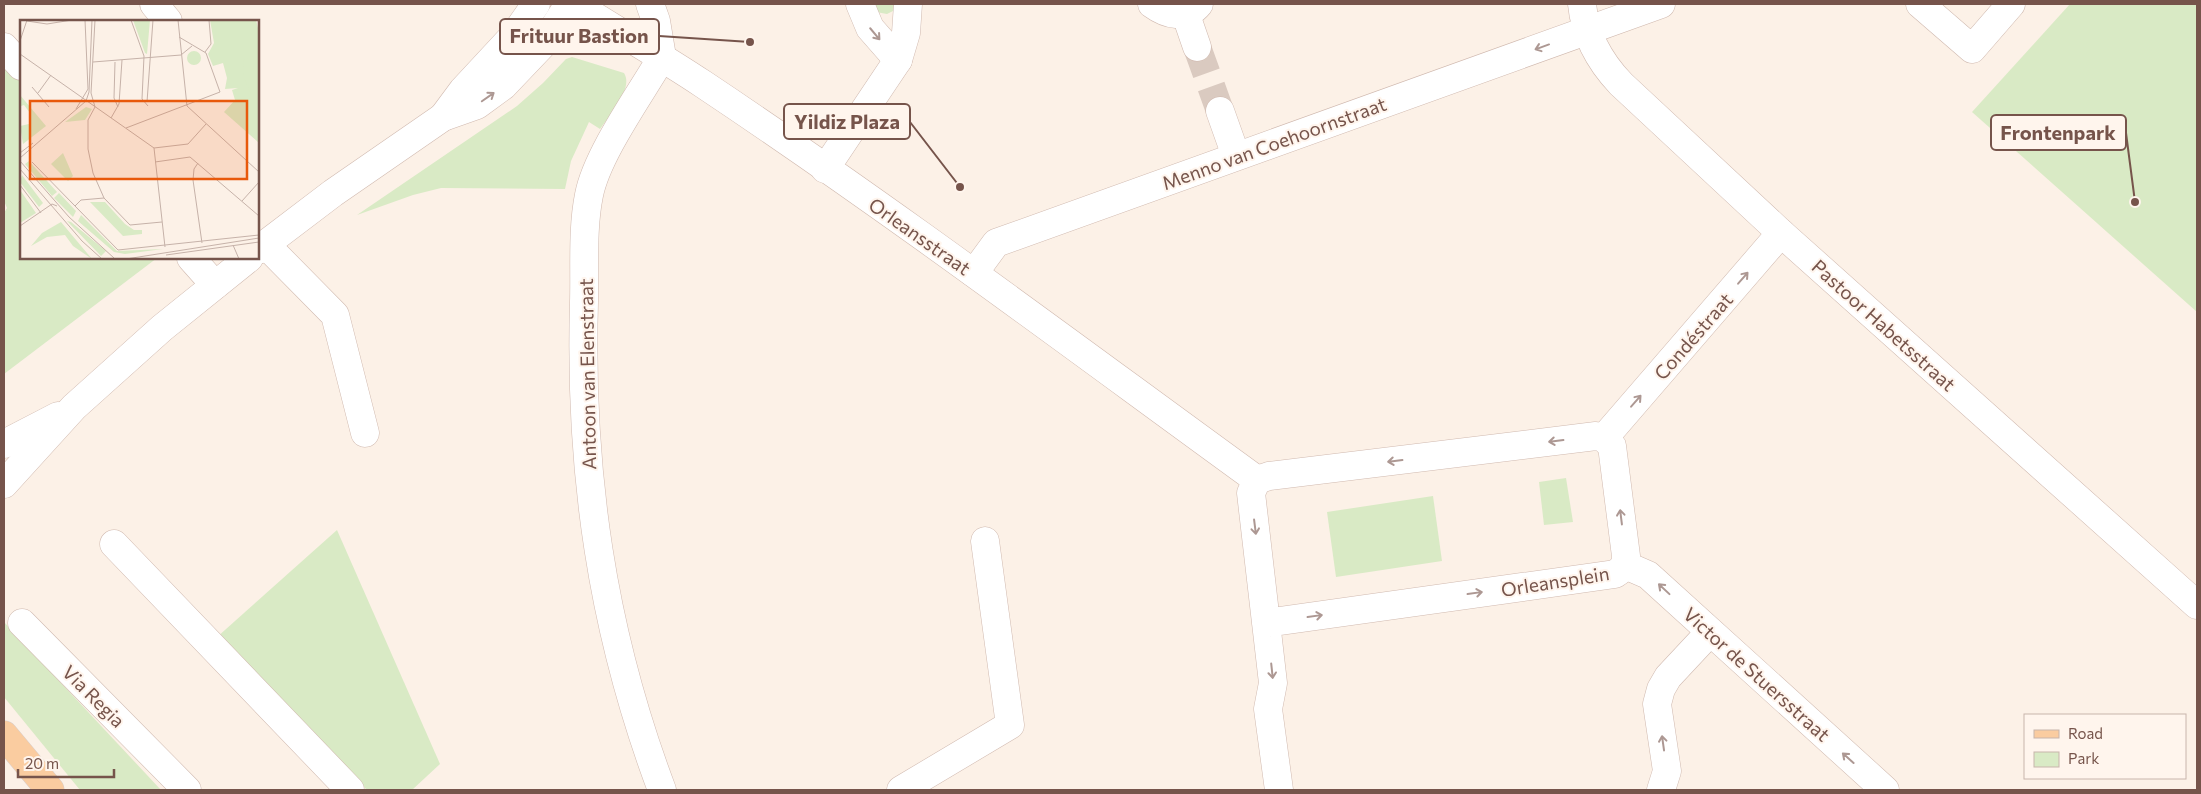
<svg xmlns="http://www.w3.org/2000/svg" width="2201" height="794" font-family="Commissioner,sans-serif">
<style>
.green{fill:#d9eac5}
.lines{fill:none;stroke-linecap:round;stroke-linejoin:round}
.minor-tunnel{stroke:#dacac0;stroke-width:28;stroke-dasharray:28 14;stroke-linecap:butt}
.minor-casing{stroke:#d0b9af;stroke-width:29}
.major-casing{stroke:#d9cfcd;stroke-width:29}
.minor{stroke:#fff;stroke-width:28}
.major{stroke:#facca0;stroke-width:28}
.oneway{stroke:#ad9893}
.labels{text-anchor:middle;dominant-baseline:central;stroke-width:4;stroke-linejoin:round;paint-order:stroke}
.street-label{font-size:19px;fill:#76544b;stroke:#fff5ed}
.inset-road{fill:none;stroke:#c6b2a9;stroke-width:1}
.view{fill:#e8590c;fill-opacity:0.15;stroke:#e8590c;stroke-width:2.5}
.inset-edge{fill:none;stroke:#76544b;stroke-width:2.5}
.leader{fill:none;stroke:#76544b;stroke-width:2}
.callout-dot{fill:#76544b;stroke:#fff5ed;stroke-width:2}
.callout{fill:#fff5ed;stroke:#76544b;stroke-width:2}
.callout-label{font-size:20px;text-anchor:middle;font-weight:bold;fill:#76544b}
</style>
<rect width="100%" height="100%" fill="#fcf1e7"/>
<g class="green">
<polygon points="870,4 897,4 895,10 887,14 876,12"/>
<polygon points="2070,4 2197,4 2197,312 1972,112"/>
<path d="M 572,57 L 624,73 C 634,88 609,116 600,129 L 589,122 L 571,161 L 565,189 L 441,188 L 413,195 L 357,215 L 517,106 L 543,83 L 566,59 Z"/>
<polygon points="4,60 21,81 21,258 157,258 4,374 4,213 7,208 4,201"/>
<polygon points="1566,478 1573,522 1544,525 1539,482"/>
<polygon points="1433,496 1442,561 1336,577 1327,512"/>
<polygon points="337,530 440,764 412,790 367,790 216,638"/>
<polygon points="4,622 161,790 80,790 4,697"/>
</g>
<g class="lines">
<polyline class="minor-tunnel" points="1197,47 1220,111"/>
<g class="minor-casing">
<g id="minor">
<polyline points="154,4 168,21"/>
<path d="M 575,4 C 617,31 661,56 703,84 C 892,210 1074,347 1257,480"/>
<polyline points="650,4 656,21 662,57"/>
<polyline points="860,4 870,28 898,60"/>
<path d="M 1152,4 C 1167,15 1186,20 1199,4"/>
<path d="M 1582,4 C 1585,35 1600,62 1621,84 L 1781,233 L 2197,605"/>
<polyline points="1920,4 1972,49 2011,4"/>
<polyline points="1186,15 1197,47"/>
<polyline points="4,47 21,66"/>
<polyline points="1220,111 1236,156"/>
<polyline points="443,117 463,90 515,34 536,4"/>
<polyline points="825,169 898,60 906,33 908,4"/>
<polyline points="265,244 335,315 365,433"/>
<polyline points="258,250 333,193 443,117 477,105 503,86 544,43 569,4"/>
<polyline points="191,258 215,285"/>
<polyline points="974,273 996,243 1661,4"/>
<polyline points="1604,438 1781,233"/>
<polyline points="4,444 58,416"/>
<polyline points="4,484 74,407 162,328 249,258"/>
<polyline points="114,544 350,790"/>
<polyline points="1625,565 1648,575 1885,790"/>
<polyline points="22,623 187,790"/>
<path d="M 1266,623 L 1615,574 C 1623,569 1626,565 1626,556 L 1612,446 L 1604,438 L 1596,436 L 1269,476 L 1257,480 L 1251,493 L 1273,683 L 1268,709 L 1279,790"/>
<path d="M 662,790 C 602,631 579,472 584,302 C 585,268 582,229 589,195 C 597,154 640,95 662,57"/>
<polyline points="901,790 1010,725 985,541"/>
<polyline points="1661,790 1667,771 1657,704 1661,689 1668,677 1710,632"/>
</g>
</g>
<g class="major-casing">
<polyline id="major" points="4,735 50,790"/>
</g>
<use href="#minor" class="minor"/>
<use href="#major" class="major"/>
</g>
<defs><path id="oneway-shaft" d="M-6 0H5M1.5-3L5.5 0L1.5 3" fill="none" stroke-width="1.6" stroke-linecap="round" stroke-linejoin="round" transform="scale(1.25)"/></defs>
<g class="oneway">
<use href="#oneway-shaft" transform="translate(875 34) rotate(50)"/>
<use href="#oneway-shaft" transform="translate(1542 47) rotate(160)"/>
<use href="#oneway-shaft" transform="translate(488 97) rotate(-35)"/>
<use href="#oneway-shaft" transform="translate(1743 278) rotate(-49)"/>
<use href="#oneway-shaft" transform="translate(1636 401) rotate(-49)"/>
<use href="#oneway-shaft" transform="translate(1556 441) rotate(173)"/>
<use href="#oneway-shaft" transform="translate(1395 461) rotate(173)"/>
<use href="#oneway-shaft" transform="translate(1621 517) rotate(-97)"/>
<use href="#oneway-shaft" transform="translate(1255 527) rotate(83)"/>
<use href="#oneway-shaft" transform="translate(1664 589) rotate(-137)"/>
<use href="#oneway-shaft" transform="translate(1475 593) rotate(-8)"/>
<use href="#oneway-shaft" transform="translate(1315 616) rotate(-8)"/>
<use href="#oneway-shaft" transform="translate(1272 671) rotate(84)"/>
<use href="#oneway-shaft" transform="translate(1663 743) rotate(-98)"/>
<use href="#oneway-shaft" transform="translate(1848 758) rotate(-138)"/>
</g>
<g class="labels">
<g class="street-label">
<text transform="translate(1274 143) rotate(-20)">Menno van Coehoornstraat</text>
<text transform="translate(920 236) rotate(35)">Orleansstraat</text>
<text transform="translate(1884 325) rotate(42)">Pastoor Habetsstraat</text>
<text transform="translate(1693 336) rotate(-49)">Condéstraat</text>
<text transform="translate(587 374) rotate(-91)">Antoon van Elenstraat</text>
<text transform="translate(1555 581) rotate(-9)">Orleansplein</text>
<text transform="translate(1757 674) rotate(42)">Victor de Stuersstraat</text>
<text transform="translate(94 696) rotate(45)">Via Regia</text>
</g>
</g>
<g transform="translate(20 20)">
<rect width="239" height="239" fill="#fcf1e7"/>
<path d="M 113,0 L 130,0 L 127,34 L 125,33 ZM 190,0 L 236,0 L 239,12 L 239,123 L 204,92 L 215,80 L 212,70 L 218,68 L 205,69 L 207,58 L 203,43 L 193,46 L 188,34 L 194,23 ZM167 38a7 7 0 1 1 14 0a7 7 0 1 1-14 0ZM 0,75 L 26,106 L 3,124 L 0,106 L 9,104 L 10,93 L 4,85 L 1,86 ZM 66,87 L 72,89 L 65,100 L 45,102 ZM 43,133 L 53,156 L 48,161 L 31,144 ZM 9,141 L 37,172 L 32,176 L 5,144 ZM 2,155 L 23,183 L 19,187 L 0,162 ZM 0,170 L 16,193 L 0,203 ZM 39,173 L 56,191 L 53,197 L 34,178 ZM 70,182 L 85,182 L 105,204 L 114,210 L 122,210 L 122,214 L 103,216 ZM 61,195 L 97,231 L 143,229 L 105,234 L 94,232 L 58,201 ZM 47,201 L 51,202 L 86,231 L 81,236 Z" fill="#d9eac5"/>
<path d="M 239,34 L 231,53 L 236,68 L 236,76 L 232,76 L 223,56 L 224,40 ZM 41,202 L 72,239 L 53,226 L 45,215 L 27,217 L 11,226 L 22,213 Z" fill="#d9eac5"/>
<path class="inset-road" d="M 65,0 L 68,69M 75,0 L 71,73 L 75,87M 111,0 L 124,36 L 122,79 L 128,86M 158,0 L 167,86 L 239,152M 7,1 L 27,4 L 52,0M 0,21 L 7,0M 185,32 L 191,24 L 189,0M 0,34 L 134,128M 73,42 L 161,35 L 172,26M 95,42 L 94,78 L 98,87M 12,67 L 29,87M 18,73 L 31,55M 127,82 L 133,0M 75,87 L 68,100 L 68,129 L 73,153 L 84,178 L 110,205 L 142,202M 56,89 L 68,69M 91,98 L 99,84 L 102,40M 106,108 L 200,72 L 186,33 L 159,17M 168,124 L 186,104M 134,128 L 145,227M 134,128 L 168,124M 0,133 L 13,123M 170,137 L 239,196M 0,138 L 66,81 L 69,72 L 72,0M 0,141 L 49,197 L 94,238M 12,142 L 98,230 L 239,215M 135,142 L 170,137M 178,143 L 174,149 L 173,160 L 182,223M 0,149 L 62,221 L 82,239M 0,165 L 21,193M 222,181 L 239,162M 55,186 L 61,180 L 84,178M 0,206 L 32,184 L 37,186M 213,225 L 219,239M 146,235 L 239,222M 106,239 L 239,218"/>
<path class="view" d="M 10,81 L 227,81 L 227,159 L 10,159 Z"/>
<rect width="239" height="239" class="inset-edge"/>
</g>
<path class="leader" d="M750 42L659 36M960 187L910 122M2135 202L2126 133"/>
<g class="callout-dot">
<circle cx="750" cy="42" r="5"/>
<circle cx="960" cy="187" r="5"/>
<circle cx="2135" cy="202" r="5"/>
</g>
<g class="callout">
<rect x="500" y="19" width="159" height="35" rx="5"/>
<rect x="784" y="104" width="126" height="35" rx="5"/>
<rect x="1991" y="115" width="135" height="35" rx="5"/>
</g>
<g class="callout-label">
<text x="579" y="43">Frituur Bastion</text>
<text x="847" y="129">Yildiz Plaza</text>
<text x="2058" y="140">Frontenpark</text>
</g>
<rect width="2201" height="794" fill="none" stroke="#76544b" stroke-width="10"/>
<rect x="2024" y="714" width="162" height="65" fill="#fff5ed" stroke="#c8b5ac"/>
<rect x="2034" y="730" width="25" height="8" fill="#facca0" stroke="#c8b5ac"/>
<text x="2068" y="739" font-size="15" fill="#76544b">Road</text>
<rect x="2034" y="752" width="25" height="15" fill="#d9eac5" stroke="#c8b5ac"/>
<text x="2068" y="764" font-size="15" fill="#76544b">Park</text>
<path d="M18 769v8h96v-8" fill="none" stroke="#76544b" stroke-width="2.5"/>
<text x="25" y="769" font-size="15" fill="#76544b" stroke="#fff5ed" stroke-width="4" paint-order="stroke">20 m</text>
</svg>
